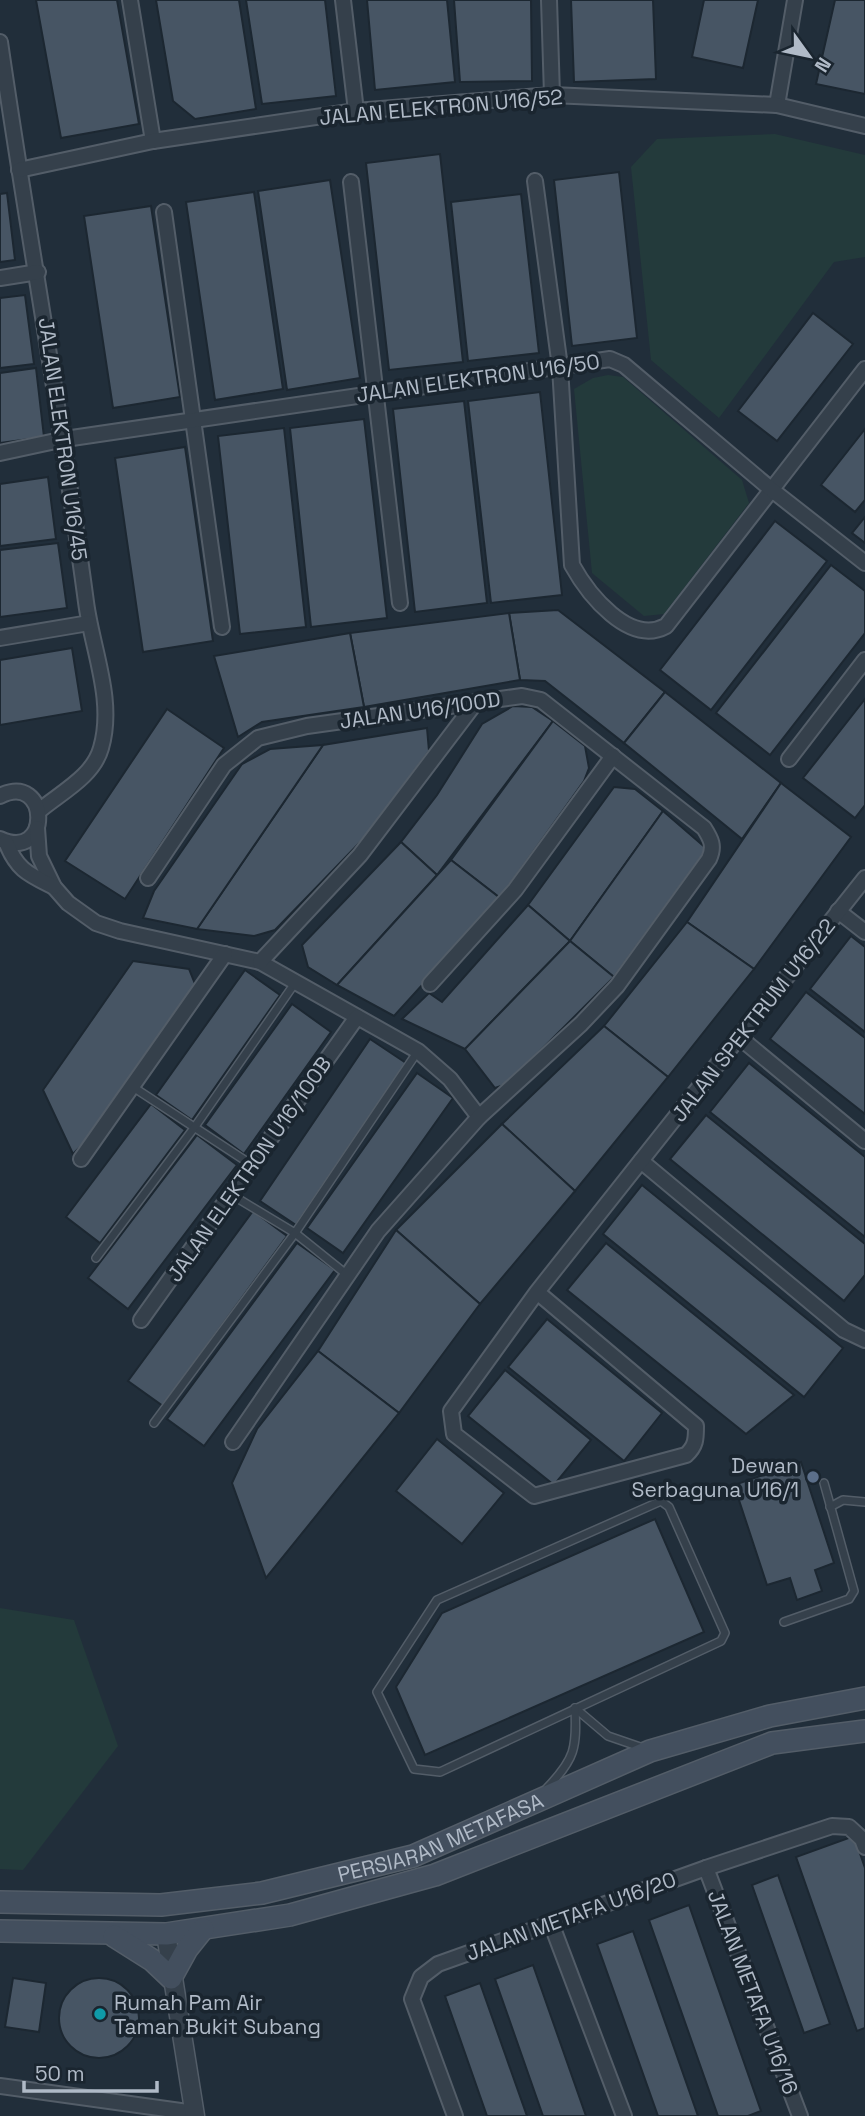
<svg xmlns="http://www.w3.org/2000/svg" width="865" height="2116" font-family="'Space Grotesk',sans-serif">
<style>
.green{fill:#233a3b}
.building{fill:#475564;stroke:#1c2731;stroke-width:2}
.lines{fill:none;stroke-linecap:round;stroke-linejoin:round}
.service-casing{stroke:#535d68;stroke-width:10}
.minor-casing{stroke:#535d68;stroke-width:18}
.tertiary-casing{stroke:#535d68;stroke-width:21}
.secondary-casing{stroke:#535d68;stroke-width:24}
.service{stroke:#35404b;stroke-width:7}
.minor{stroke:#35404b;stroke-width:14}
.tertiary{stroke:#35404b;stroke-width:18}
.secondary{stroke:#434f5e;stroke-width:21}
.service-dot{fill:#5c6f8a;stroke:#1a252f;stroke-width:2.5}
.culture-dot{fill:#0f9aa8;stroke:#1a252f;stroke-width:2.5}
.labels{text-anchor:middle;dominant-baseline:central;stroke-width:7;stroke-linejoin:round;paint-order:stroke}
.street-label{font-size:21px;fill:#b0bac7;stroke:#1a252f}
.poi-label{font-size:21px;fill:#b0bac7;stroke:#1a252f;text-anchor:end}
</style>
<rect width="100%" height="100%" fill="#212e3a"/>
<g class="green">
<polygon points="775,134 865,155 865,257 834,262 719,418 651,360 631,167 657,139"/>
<polygon points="608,375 623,377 742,480 749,503 664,614 644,616 592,573 574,389 593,378"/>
<polygon points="0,1608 74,1620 118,1746 23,1870 0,1869"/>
</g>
<g class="building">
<polygon points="36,0 117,0 139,124 61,138"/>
<polygon points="156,0 239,0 256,109 195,119 173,101"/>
<polygon points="246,0 325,0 336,96 262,104"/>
<polygon points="367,0 447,0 455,82 375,90"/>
<polygon points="454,0 531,0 532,81 460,82"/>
<polygon points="571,0 653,0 656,79 574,82"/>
<polygon points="704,0 758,0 743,68 692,57"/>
<polygon points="835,0 865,0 865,94 816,84"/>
<polygon points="440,154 463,362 389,370 366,163"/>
<polygon points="619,172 637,338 572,346 554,180"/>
<polygon points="330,180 360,378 287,390 258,191"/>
<polygon points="254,192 283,389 215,400 186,202"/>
<polygon points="7,193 15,260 0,262 0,194"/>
<polygon points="521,194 539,353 468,361 451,202"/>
<polygon points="151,206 180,397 113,408 84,216"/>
<polygon points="25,295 34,364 0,368 0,298"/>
<polygon points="813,313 853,344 777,441 738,411"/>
<polygon points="36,368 44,437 0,443 0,373"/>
<polygon points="540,392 562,595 491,603 468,401"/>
<polygon points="464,401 487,603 415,612 393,409"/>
<polygon points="364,419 387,618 311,627 290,428"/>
<polygon points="284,428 306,627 240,634 218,436"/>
<polygon points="865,429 865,500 855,512 821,485"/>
<polygon points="185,447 213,641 143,652 115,458"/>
<polygon points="48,477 56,539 0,546 0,484"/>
<polygon points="865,517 865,543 852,533"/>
<polygon points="775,521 827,561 711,710 660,670"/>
<polygon points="58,543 67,608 0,617 0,550"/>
<polygon points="831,565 865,591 865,633 770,755 716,713"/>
<polygon points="558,610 665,692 624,743 545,681 520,680 509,613"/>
<polygon points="509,613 520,680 364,707 350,633"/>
<polygon points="350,633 364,707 262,722 238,737 214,656"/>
<polygon points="72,648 82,711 0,725 0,660"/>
<polygon points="665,692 781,783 742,839 624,743"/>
<polygon points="865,699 865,805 855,818 803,778"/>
<polygon points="513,706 532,707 553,721 437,875 401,842 437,795 482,724"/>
<polygon points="167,709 224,748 125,899 65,861"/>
<polygon points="553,721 585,746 589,768 584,781 500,898 451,860"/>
<polygon points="427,728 429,751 369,833 275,930 254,936 197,929 323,745"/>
<polygon points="323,745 197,929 143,918 154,891 242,764 270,749"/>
<polygon points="781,783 851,837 754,969 687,922"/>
<polygon points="614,787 635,789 663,811 570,941 528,905"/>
<polygon points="663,811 707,849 614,977 570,941"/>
<polygon points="401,842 437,875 337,985 308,967 302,945"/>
<polygon points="451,860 500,898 463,940 394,1016 337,985"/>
<polygon points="528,905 570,941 465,1049 402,1019 429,993 442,1002"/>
<polygon points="687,922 754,969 668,1077 604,1026"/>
<polygon points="851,936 865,947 865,1032 810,989"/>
<polygon points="570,941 614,977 507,1084 495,1088 465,1049"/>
<polygon points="133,961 189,969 197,989 91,1136 73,1154 43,1090"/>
<polygon points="245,970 280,995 192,1120 156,1095"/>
<polygon points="806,992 865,1038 865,1114 770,1039"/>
<polygon points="292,1004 331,1032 244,1154 205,1125"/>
<polygon points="604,1026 668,1077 575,1191 502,1124"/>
<polygon points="370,1039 406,1063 296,1225 260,1201"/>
<polygon points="749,1063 865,1157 865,1237 710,1112"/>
<polygon points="417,1073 453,1098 343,1253 307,1228"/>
<polygon points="151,1104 185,1130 100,1243 66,1217"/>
<polygon points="706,1115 865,1244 865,1275 844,1301 670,1159"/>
<polygon points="502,1124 575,1191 480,1304 396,1230"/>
<polygon points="197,1135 237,1165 128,1309 88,1278"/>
<polygon points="642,1185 843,1348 804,1397 603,1234"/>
<polygon points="253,1211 287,1236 163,1406 128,1381"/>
<polygon points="396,1230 480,1304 399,1413 318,1351"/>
<polygon points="297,1243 335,1270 204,1446 167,1419"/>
<polygon points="606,1243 794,1395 746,1434 567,1290"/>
<polygon points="547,1319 662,1413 624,1461 508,1367"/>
<polygon points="318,1351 399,1413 266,1578 232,1483 257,1429"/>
<polygon points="505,1370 591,1440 554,1485 468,1416"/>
<polygon points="437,1439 504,1493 462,1544 396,1491"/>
<polygon points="801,1462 834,1563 815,1570 822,1591 797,1600 790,1578 767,1585 734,1485"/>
<polygon points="655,1519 704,1632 425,1755 396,1687 442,1613"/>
<polygon points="854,1836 865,1868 865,2028 857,2031 796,1857"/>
<polygon points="778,1875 830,2024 804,2033 752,1885"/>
<polygon points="689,1905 761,2111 748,2116 718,2116 649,1920"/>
<polygon points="633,1931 698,2116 658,2116 597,1944"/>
<polygon points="533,1965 586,2116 543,2116 495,1979"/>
<circle cx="99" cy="2018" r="40"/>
<polygon points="13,1978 46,1983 39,2032 5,2027"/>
<polygon points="480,1983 527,2116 487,2116 445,1996"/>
</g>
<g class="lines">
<g class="service-casing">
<g id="service">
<polyline points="133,1087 252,1165"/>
<polyline points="232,1195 295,1233 346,1274"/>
<polyline points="96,1258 194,1128 295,983"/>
<polyline points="154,1423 295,1233 418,1051"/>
<polygon points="661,1501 669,1507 725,1633 721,1641 440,1772 414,1769 377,1692 437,1600"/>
<polyline points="830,1507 843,1500 865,1502"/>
<polyline points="784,1622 849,1599 854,1591 824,1483"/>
<polyline points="575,1708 608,1736 643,1748"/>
<path d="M 547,1788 C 575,1759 577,1748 575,1708"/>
</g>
</g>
<g class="minor-casing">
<g id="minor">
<polyline points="130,0 153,141"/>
<polyline points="343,0 356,111"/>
<polyline points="549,0 552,95"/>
<path d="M 0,42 C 27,229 61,414 86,602 C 92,649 115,700 101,748 C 93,777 60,793 39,811"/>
<polyline points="777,105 795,0"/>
<polyline points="19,170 153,141 356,111 552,95 777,105 865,126"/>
<path d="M 535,181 L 560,367 L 572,565 C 588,594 629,646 666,626 L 865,369"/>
<polyline points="351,182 400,603"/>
<polyline points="164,212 222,627"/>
<polyline points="0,278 38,272"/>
<polyline points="0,453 65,439 610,359 624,365 772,490 865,563"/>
<polyline points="0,638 89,623"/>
<polyline points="789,759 865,660"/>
<path d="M 0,796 C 50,771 52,863 0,839"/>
<polyline points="37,828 39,856 54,887 68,903 96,923 120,931 260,962 418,1051 450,1079 479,1117"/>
<path d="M 6,842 C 17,870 28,874 54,887"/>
<path d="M 148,878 L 224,765 L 258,738 L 307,726 L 522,696 L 541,700 L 704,828 C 711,839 715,846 709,859 L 617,986 L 581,1024 L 479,1117 L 378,1231 L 233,1442"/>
<polyline points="838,911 865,932"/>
<polyline points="260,962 360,855 476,702"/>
<polyline points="430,984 515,890 613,756"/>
<polyline points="739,1037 865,1141"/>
<polyline points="81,1159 225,954"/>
<polyline points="641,1161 844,1330 865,1340"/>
<path d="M 537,1292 L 696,1426 C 696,1439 696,1446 686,1455 L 534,1496 L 454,1434 L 451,1411 L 537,1292 L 865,878"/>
<polyline points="141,1320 357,1017"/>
<polyline points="706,1868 800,2116"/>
<polyline points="551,1923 624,2116"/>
<polyline points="0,2086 195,2113"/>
<polyline points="455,2116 412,1999 421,1977 438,1964 706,1868 832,1826 849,1827 862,1839 865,1847"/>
</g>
</g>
<g class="tertiary-casing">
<polyline id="tertiary" points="166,1934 195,2116"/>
</g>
<g class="secondary-casing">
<g id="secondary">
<path id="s1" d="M 0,1902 L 161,1905 L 262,1893 L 413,1856 L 650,1751 L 770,1716 L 865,1698"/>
<polyline points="0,1931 166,1934 290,1915 435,1875 772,1743 865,1731"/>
<polyline points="114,1936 152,1960 171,1978 187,1949 203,1929"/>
</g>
</g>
<use href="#service" class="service"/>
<use href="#minor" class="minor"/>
<use href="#tertiary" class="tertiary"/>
<use href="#secondary" class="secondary"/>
</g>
<circle class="service-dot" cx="813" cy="1477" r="7"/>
<circle class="culture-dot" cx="100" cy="2014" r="7"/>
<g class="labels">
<g class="street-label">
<text transform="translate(441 107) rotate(-5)">JALAN ELEKTRON U16/52</text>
<text transform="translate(478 378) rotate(-8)">JALAN ELEKTRON U16/50</text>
<text transform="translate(63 439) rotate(82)">JALAN ELEKTRON U16/45</text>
<text transform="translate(420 710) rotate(-8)">JALAN U16/100D</text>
<text transform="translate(753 1020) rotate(-52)">JALAN SPEKTRUM U16/22</text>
<text transform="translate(249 1169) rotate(-55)">JALAN ELEKTRON U16/100B</text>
<text stroke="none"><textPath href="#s1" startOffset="450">PERSIARAN METAFASA</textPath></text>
<text transform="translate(571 1916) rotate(-20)">JALAN METAFA U16/20</text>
<text transform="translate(753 1992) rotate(69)">JALAN METAFA U16/16</text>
</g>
<g class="poi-label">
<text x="799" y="1465">Dewan<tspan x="799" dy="24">Serbaguna U16/1</tspan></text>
<text x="114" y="2002" text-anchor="start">Rumah Pam Air<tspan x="114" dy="24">Taman Bukit Subang</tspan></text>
</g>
</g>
<g transform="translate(809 56) rotate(123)" stroke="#1a252f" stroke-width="5" paint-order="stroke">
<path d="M0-5L12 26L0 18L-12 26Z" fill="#b0bac7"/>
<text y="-10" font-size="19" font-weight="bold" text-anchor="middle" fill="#b0bac7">N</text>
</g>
<path d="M24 2081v10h133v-10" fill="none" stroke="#b0bac7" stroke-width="3.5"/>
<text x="35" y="2081" font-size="21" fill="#b0bac7" stroke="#1a252f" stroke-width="5" paint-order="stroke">50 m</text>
</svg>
